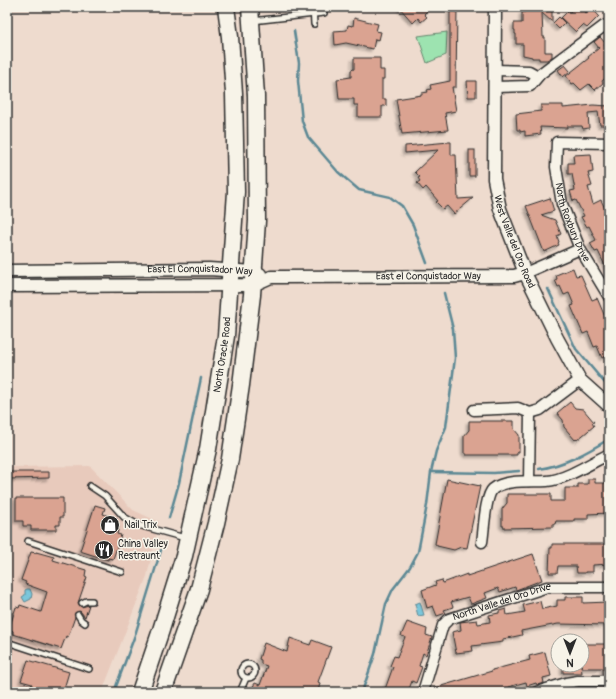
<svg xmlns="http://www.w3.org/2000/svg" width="616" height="699" font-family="Pangolin,sans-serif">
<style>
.built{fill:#e8cabc}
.green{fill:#9de3b0;stroke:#64876e}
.water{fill:#7bc6da;stroke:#5b8894}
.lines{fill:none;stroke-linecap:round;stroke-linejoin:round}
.stream{stroke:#5b8894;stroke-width:2.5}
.building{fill:#daa391;stroke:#2b2b2b;filter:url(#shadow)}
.service-casing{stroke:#2b2b2b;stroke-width:8}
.minor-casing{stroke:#2b2b2b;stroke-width:13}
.tertiary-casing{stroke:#2b2b2b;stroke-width:15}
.trunk-casing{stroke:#2b2b2b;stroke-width:19}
.service{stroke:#f7f3e8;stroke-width:5}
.minor{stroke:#f7f3e8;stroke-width:10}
.tertiary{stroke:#f7f3e8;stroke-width:12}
.trunk{stroke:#f7f3e8;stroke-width:16}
.labels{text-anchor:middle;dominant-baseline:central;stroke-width:3;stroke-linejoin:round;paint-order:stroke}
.street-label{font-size:10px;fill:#2b2b2b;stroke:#f7f3e8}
.poi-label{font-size:10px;fill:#2b2b2b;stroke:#f7f3e8;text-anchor:start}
</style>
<defs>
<filter id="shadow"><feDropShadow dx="-2.5" dy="2.5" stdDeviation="1" flood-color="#0004"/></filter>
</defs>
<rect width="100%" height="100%" fill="#eedbce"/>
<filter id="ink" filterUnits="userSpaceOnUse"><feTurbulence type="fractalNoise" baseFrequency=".025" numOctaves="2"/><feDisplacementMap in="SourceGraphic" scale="8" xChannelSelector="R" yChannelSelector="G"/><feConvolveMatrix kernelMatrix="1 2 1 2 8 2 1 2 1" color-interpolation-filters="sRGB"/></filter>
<g filter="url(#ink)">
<polygon class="built" points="90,466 133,510 159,522 147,576 102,692 7,692 7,467"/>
<polygon class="green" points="447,32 446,55 427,63 418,36"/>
<g class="water">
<polygon points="27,589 30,589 32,594 31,599 25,602 22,597 25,595 25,590"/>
<polygon points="420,602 424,615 418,616 415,604"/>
</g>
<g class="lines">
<g class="stream">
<polyline points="294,31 299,63 298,81 302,121 308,137 338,172 359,190 390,197 402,206 413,225 427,263"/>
<polyline points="548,289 576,349 609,388"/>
<path d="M 539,469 C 565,465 586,453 609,439"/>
<polyline points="431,472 494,473 519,471"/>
<polyline points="169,518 179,483 201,378"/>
<polyline points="114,692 135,635 161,550"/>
<polyline points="362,692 375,654 386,604 393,589 410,567 418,552 427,505 431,472 436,451 446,427 455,358 453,329 444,293"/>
</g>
</g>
<g class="building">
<polygon points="399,7 431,7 424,14 427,17 421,22 418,18 413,23"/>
<polygon points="450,7 457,7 456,87 452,87 456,111 445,113 448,130 402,134 396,99 422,95 422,93 428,92 427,90 431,89 430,85 450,81"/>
<polygon points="543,7 552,7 552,22 542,13 543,37 545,37 545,52 552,52 552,57 547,60 539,60 539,58 532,58 532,57 523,55 523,44 516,44 516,34 515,34 515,30 514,30 514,23 522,23 522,12 525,12 525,10 532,10 532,8 543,8"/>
<polygon points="575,7 579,7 586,13 591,7 599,16 587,28 583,25 576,32 561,18 569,10 570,12"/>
<polygon points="559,17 565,23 559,29 553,23"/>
<polygon points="354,18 378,24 376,31 381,32 379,40 375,39 373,49 346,43 335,45 334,31 347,30 348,25 353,26"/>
<polygon points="600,37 606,44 604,45 609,51 609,75 602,81 603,83 595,90 589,84 581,90 574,83 572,84 566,76 589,58 588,57 599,48 594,42"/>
<polygon points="354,58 380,58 380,70 384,70 384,79 382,79 382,99 386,99 386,106 382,106 382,117 358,117 358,105 354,105 354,99 339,99 337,79 351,77 351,70 354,69"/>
<polygon points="565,65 570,71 563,77 558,70"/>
<polygon points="467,81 476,81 476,97 468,97"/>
<polygon points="541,105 563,105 563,108 593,105 609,106 609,125 600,125 598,112 588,113 589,128 583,129 582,126 567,126 567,128 540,127 541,134 525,136 525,131 520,132 520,130 517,130 516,114 541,111"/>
<polygon points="449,142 451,142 451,155 456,155 458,199 473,198 454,214 447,206 443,209 436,202 438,201 426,187 423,190 417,183 420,181 418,178 420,177 415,172 438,150 405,153 405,146"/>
<rect x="469" y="150" width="6" height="26"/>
<polygon points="591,154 593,172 588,173 592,186 588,187 593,204 601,200 609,217 609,274 598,251 595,252 590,243 596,240 589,226 587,227 581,217 584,216 576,200 573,201 570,191 575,190 572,174 568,174 568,163 574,163 573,155"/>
<polygon points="550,198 554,211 541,215 555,220 561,234 557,236 559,242 558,243 559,245 544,252 526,206"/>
<polygon points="573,268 576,276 581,275 592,300 597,298 609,326 609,355 602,358 597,346 594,347 588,332 583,334 571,306 574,305 569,293 564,295 560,286 558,287 555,280 557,279 556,275"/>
<polygon points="570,402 575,408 583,409 594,422 592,423 594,426 577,440 576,439 575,440 564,427 563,420 557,413"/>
<polygon points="469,421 514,421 514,429 519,435 519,452 517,452 517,455 466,455 466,453 464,453 464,436 469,430"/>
<polygon points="7,472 49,472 49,478 7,479"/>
<polygon points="447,479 480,486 467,548 461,547 454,550 437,546 437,545 435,544"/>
<polygon points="588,479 595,479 595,483 609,483 609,513 588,514 588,519 574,519 574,521 556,521 555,524 553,524 553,527 504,528 504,526 502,526 502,509 507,503 507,494 551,494 551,501 565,501 565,488 578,488 578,484 588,484"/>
<polygon points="16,498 63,498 63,517 60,517 60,525 56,525 56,530 31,530 31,526 23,526 23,521 16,521"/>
<polygon points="95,505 105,508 103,514 112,517 112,520 117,521 116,526 119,527 117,534 121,535 113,559 108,558 108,560 80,551"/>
<polygon points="552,544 609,544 609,564 593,565 593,572 585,572 585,573 577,573 576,566 558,566 557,573 549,573 550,548 552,548"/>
<polygon points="31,552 36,553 36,552 54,557 53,560 86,570 85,576 87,577 78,603 81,607 89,605 85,617 80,611 75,613 75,617 68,637 66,636 61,649 13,634 13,631 9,629 16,607 19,608 20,605 41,612 47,592 25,584 26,582 21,580"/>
<polygon points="533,554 542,580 516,590 515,587 500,592 498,588 485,593 487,598 471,604 468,597 451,602 453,607 444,610 446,613 437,616 433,606 427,608 422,590 436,585 435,582 442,580 443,583 467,574 467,576"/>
<polygon points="565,597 583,597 583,603 609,602 609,625 558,624 521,631 522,635 503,639 503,642 472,646 473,651 456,653 452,632 461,630 460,622 477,620 478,624 490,622 489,615 499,613 499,611 506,609 507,615 525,612 523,605 540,601 542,609 557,606 557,600 565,600"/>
<polygon points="407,622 427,629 426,635 432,637 426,655 423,653 419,666 422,667 416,683 412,681 408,692 384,692 393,667 390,666 394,656 397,657 405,637 401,636"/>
<polygon points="290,638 310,645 312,640 331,647 318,682 320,683 318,692 250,692 255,683 260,685 267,666 261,664 261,660 259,659 264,643 287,652"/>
<polygon points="582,644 608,644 609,674 603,674 603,668 582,668"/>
<polygon points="545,652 551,676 543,678 544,683 537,685 536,683 527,686 526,682 508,687 509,692 430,692 431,689 492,671 492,670 530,660 529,656"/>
<polygon points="28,660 69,672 63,692 30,692 32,684 21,681"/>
<polygon points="563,665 581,665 582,673 563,673"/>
</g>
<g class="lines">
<g class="service-casing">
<g id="service">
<polyline points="313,7 314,24"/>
<polyline points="252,21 324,13"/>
<polyline points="90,486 105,496 124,517 138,525 185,538"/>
<polyline points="28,541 122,572"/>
<polyline points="82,603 86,601 92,601"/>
<polyline points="78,615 81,620 85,623"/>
<polyline points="7,642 89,669"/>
<circle cx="248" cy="671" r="7"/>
<polyline points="240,692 246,678"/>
</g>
</g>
<g class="minor-casing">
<g id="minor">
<polyline points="494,70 529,71 538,76"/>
<polyline points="494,87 530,86 540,74 604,26 609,24"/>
<path id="s1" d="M 609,143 L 557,142 L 556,167 L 562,204 L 580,249 L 609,297"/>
<polyline points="525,273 580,249"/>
<polyline points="474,410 518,408 530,413 540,410 580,380"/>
<polyline points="529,481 530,413"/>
<path d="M 482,542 C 484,530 485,496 493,489 C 505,479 532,482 547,481 C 565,480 593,462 609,454"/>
<path id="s2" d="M 423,692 L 443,625 L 449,619 L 547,587 L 609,587"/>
<polyline points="537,692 566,683 578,681 609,681"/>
</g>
</g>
<g class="tertiary-casing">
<g id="tertiary">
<path id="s3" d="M 495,7 L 494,179 L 500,209 L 525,273 L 557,338 L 580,380 L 609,406"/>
<path id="s4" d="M 7,271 L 209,269 L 254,272 L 260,274"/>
<path id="s5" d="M 7,286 L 253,285 L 271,277 L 279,277 L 514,276 L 525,273"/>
</g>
</g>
<g class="trunk-casing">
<g id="trunk">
<path id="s6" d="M 140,692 L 161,630 L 184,556 L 208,449 L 226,336 L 236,192 L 234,93 L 230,37 L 226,7"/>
<polyline points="163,692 199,589 216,523 230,459 241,385 252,295 257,221 256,96 250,7"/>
</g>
</g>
<use href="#service" class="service"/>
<use href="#minor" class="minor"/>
<use href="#tertiary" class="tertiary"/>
<use href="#trunk" class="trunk"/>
</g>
</g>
<defs>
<g id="shop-disc" transform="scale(1)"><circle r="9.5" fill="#2b2b2b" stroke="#f7f3e8"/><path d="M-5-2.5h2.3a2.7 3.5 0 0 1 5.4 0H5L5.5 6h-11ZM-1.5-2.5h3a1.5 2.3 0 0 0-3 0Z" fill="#fff"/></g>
<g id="restaurant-disc" transform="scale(1)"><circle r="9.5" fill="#2b2b2b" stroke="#f7f3e8"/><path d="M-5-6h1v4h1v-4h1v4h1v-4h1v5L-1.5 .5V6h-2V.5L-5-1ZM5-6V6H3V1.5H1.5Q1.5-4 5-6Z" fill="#fff"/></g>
</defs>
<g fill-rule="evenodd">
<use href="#shop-disc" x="110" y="525"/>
<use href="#restaurant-disc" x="104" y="550"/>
</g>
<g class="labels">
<g class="street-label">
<text stroke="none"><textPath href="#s1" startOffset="135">North Roxbury Drive</textPath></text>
<text stroke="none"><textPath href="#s3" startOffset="238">West Valle del Oro Road</textPath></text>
<text stroke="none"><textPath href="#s4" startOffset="193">East El Conquistador Way</textPath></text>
<text stroke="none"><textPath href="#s5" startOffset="423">East el Conquistador Way</textPath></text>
<text stroke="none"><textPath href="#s6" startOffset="348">North Oracle Road</textPath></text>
<text stroke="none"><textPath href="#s2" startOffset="134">North Valle del Oro Drive</textPath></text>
</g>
<g class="poi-label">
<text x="124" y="525">Nail Trix</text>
<text x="118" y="544">China Valley<tspan x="118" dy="12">Restraunt</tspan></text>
</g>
</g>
<rect width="616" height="699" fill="none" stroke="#f7f3e8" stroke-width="24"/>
<rect x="12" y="12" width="592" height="675" fill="none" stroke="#2b2b2b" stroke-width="1.5" filter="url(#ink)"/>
<g transform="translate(570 653) rotate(180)"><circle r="19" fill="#f7f3e8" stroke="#a5a39c"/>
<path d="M0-3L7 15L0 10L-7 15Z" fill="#2b2b2b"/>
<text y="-6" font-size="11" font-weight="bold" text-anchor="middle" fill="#2b2b2b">N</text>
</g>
</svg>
